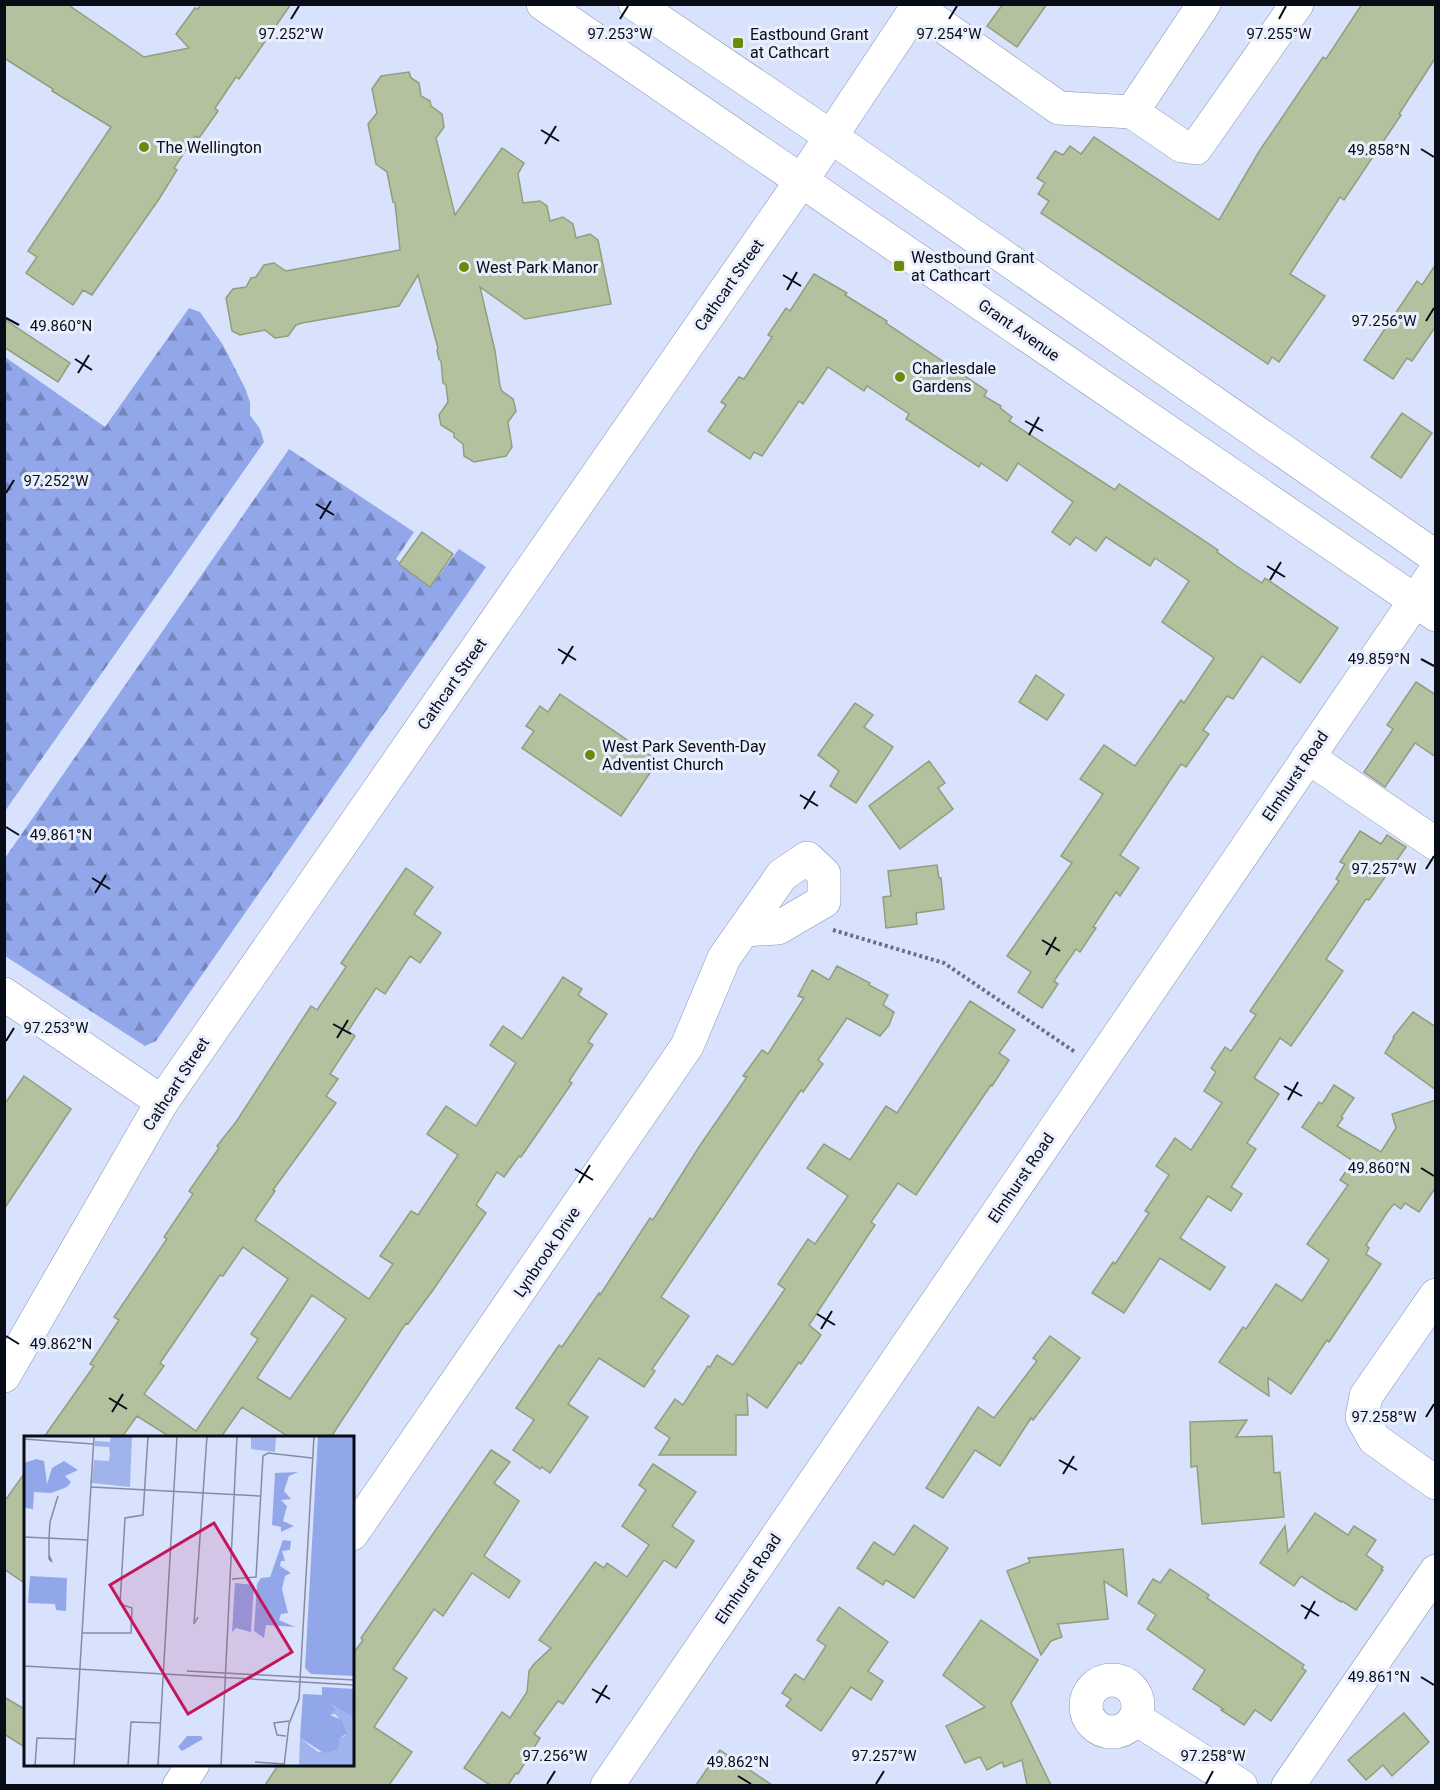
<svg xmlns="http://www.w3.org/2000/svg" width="1440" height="1790" font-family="Roboto,sans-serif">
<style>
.forest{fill:url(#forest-firs)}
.building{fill:#b4c19f;stroke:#919e7d;stroke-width:1.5;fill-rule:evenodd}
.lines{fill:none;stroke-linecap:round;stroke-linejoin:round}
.minor-casing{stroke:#8793b3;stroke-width:34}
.major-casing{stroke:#8793b3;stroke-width:34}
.path{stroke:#6a7083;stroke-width:4;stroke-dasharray:3 3;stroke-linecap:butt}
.minor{stroke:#fff;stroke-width:33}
.major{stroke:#fff;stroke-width:33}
.ticks{fill:none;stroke:#080c17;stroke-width:2}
.poi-dot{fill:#6b8b0d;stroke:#eaeffd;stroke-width:2}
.labels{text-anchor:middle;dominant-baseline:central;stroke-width:6;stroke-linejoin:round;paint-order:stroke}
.poi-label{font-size:16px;fill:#080c17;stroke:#eaeffd;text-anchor:start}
.street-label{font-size:16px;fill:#080c17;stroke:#eaeffd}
.inset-road{fill:none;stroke:#858ca1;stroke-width:1.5}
.view{fill:#c2185b;fill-opacity:0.15;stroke:#c2185b;stroke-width:3}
.inset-edge{fill:none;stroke:#080c17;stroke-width:3}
.ticks-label{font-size:15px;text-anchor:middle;fill:#080c17;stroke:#eaeffd;stroke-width:6;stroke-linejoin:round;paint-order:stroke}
</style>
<defs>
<pattern id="forest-firs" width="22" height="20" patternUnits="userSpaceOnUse" patternTransform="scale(1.5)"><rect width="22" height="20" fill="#91a7ea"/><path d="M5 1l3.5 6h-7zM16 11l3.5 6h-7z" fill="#7486bd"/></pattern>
</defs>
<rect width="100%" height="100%" fill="#d8e2fd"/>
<g class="forest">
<polygon points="189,308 200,312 223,345 245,388 250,402 250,415 260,429 264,442 5,811 5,357 105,427"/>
<polygon points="289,449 414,532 396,559 431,586 459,549 486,567 156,1041 145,1046 5,956 5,858"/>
</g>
<g class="building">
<polygon points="4,4 67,4 144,57 189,48 176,34 195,8 198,9 201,4 291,4 239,79 236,77 215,108 218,111 199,138 195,136 174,168 177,170 159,199 92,295 83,290 73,305 26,273 37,257 28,251 111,127 52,91 53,89 4,58"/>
<polygon points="1003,4 1047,4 1017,47 987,26"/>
<polygon points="1362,4 1436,4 1436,57 1399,114 1401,115 1344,200 1340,197 1290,274 1325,296 1279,362 1272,357 1268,364 1041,213 1049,201 1038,194 1045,183 1037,178 1055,151 1063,155 1070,146 1081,154 1094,137 1219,220 1260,150 1323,57 1326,59"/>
<polygon points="409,72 411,78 419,83 421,96 430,101 431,106 442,114 444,127 436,138 455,215 502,148 524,163 518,174 523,203 540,201 547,206 550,221 563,217 573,224 576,238 590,234 598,240 611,304 525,319 480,287 495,351 500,386 502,391 513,399 516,411 508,422 512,447 506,456 474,462 464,456 463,444 454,437 454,433 441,425 439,415 448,402 446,385 443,383 441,361 439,359 437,350 438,348 418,275 399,306 302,323 296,325 288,336 275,338 265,330 240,335 232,331 226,298 233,289 246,287 251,278 256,277 264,265 274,263 286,271 400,250 395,203 393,202 387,172 376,164 368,124 377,113 372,89 381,76"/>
<polygon points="1436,264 1436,326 1412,361 1407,358 1393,379 1364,360 1417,281 1422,285"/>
<polygon points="814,274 847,293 845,295 887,321 886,323 987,391 984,396 1001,406 1000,408 1012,417 1009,421 1115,490 1119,484 1218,550 1217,552 1235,565 1262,583 1265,578 1338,628 1300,683 1262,656 1233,699 1227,696 1203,730 1209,734 1186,767 1181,764 1120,855 1139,868 1120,896 1116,892 1093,927 1096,928 1080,952 1076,949 1054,981 1058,984 1042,1008 1018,992 1031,972 1007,956 1072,863 1061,856 1103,794 1080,779 1104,745 1135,766 1181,700 1184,703 1214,658 1162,622 1189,581 1155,558 1150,566 1106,537 1096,551 1076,537 1070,545 1052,532 1073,502 1018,463 1007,481 981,463 979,467 906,419 909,414 867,386 864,391 828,367 803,404 799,401 762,456 754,452 750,459 708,431 726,405 721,402 739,377 744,379 772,337 768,335 786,308 790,311"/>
<polygon points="4,319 70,363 58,382 4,347"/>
<polygon points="1402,413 1432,433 1401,478 1371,457"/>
<polygon points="422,532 453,554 430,587 399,564"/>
<polygon points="1036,675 1064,695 1047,720 1019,702"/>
<polygon points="1416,682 1436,695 1436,757 1415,743 1385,787 1364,772 1393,729 1387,725"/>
<polygon points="560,694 658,761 621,816 522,748 534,731 526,726 540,706 548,712"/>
<polygon points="855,703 873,715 864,727 893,747 856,803 830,786 839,771 818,755"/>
<polygon points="929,761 945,783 938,788 953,809 900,849 869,806"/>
<polygon points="1360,831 1381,844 1387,835 1406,847 1369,900 1366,899 1326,959 1343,971 1291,1046 1280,1038 1254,1078 1279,1094 1247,1143 1256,1149 1231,1187 1242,1194 1231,1211 1208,1196 1180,1238 1225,1267 1210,1290 1160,1258 1124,1313 1092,1293 1113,1262 1115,1264 1149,1213 1145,1211 1169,1175 1156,1166 1175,1138 1191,1150 1222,1103 1204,1091 1216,1072 1211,1068 1225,1047 1231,1051 1256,1015 1250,1011 1339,881 1336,879 1345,864 1340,862"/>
<polygon points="937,865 939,878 941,878 944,909 916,913 917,924 886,928 883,897 891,896 888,871"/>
<path d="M 406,868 L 433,887 L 414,914 L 441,933 L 420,963 L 410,956 L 385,994 L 376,988 L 348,1031 L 355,1036 L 330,1074 L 338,1079 L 326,1096 L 336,1103 L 273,1190 L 275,1191 L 255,1220 L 369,1299 L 393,1264 L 380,1256 L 411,1211 L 418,1215 L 458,1155 L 427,1134 L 446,1106 L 476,1126 L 516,1063 L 490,1045 L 503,1026 L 522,1039 L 563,977 L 582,989 L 578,995 L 607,1014 L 588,1042 L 593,1045 L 569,1081 L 572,1083 L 521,1157 L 519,1156 L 504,1177 L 497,1172 L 476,1205 L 486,1213 L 433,1290 L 408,1324 L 406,1323 L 331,1437 L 289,1437 L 242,1407 L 221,1437 L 170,1437 L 137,1416 L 122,1437 L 44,1437 L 94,1366 L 90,1364 L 119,1320 L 114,1317 L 167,1239 L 164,1237 L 193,1194 L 189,1191 L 219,1148 L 217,1146 L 236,1122 L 311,1006 L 317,1010 L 346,967 L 341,963 ZM 243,1247 L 288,1279 L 251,1334 L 258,1339 L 196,1431 L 144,1394 L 164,1366 L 160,1363 L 220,1275 L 223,1276 ZM 312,1295 L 346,1319 L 290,1399 L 257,1378 Z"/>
<polygon points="837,966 870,983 869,985 888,995 883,1005 894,1012 889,1025 880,1036 847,1018 818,1060 823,1064 803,1092 801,1090 661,1297 689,1316 652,1369 655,1371 644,1387 599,1358 568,1404 588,1417 550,1473 542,1467 540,1469 513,1450 534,1420 516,1408 559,1345 562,1347 599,1293 600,1295 650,1218 653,1220 699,1147 747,1077 743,1076 762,1050 768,1054 804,998 798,996 812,970 829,980"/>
<polygon points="970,1001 1015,1030 999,1053 1009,1060 992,1086 991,1085 916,1195 898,1183 871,1222 875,1225 809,1325 821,1335 801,1364 799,1362 767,1408 747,1394 748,1415 736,1415 736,1455 659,1455 670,1438 655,1428 675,1399 683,1405 708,1366 710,1367 717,1355 733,1365 785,1289 778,1284 808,1239 815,1244 848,1196 807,1168 824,1144 850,1160 886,1106 897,1113"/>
<polygon points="1413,1012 1436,1027 1436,1090 1385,1053 1394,1038 1393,1037"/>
<polygon points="24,1076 71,1109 4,1209 4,1105"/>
<polygon points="1334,1085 1354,1098 1341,1117 1343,1118 1337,1126 1381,1152 1396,1128 1392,1114 1436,1100 1436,1187 1419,1212 1405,1203 1401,1209 1394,1204 1388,1211 1366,1245 1369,1248 1366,1254 1381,1264 1329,1342 1327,1340 1291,1394 1268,1378 1269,1396 1219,1362 1243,1327 1246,1329 1276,1284 1302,1301 1329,1260 1307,1244 1348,1185 1340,1180 1353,1161 1302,1127 1319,1102 1322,1104"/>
<polygon points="1050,1336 1080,1358 1033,1420 1031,1418 1000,1466 975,1450 943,1498 926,1488 978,1407 994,1418 1037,1361 1033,1358"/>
<polygon points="1247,1420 1236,1437 1272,1436 1274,1473 1280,1472 1284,1517 1202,1524 1197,1466 1191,1467 1190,1422"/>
<polygon points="491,1450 510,1462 494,1483 519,1501 484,1556 520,1581 509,1598 472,1573 443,1616 434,1609 393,1669 407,1678 374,1727 412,1752 389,1785 265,1785 279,1764 352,1764 352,1655 363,1640 361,1638"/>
<polygon points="653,1464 696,1492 672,1526 694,1541 676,1568 664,1560 563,1704 558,1701 534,1734 540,1738 518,1774 516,1773 508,1785 490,1785 464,1768 502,1712 510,1718 527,1692 529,1671 534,1664 551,1648 539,1640 595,1562 604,1568 607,1563 627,1577 649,1545 622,1526 646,1490 639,1485"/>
<polygon points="26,1471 26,1584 4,1569 4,1502"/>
<polygon points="1315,1513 1348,1535 1354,1526 1376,1540 1366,1555 1383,1567 1381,1569 1383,1570 1356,1610 1342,1601 1341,1602 1301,1576 1294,1586 1260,1563 1285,1526 1288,1552"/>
<polygon points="914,1525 948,1548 914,1598 886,1580 883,1585 857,1568 874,1542 894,1555"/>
<polygon points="1123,1549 1127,1596 1104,1581 1108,1619 1058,1624 1062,1637 1051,1641 1041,1655 1007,1571 1030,1562 1028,1558"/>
<polygon points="1170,1569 1209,1595 1207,1598 1304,1665 1302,1668 1306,1671 1271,1721 1255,1710 1244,1725 1221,1710 1223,1709 1193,1689 1205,1670 1147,1629 1156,1615 1138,1603 1153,1579 1160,1583"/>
<polygon points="839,1607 888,1642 868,1671 883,1681 871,1700 851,1687 821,1731 786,1706 791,1699 782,1693 795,1674 804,1680 826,1646 817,1640"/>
<polygon points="981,1620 1038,1660 1011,1703 1051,1785 1027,1785 1022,1760 1004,1767 1002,1762 987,1770 980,1757 965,1763 946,1726 985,1707 943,1675"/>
<polygon points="4,1697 26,1710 26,1748 4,1734"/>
<polygon points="1404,1713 1429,1742 1392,1776 1383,1765 1366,1780 1348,1760"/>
<polygon points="720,1750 772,1785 696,1785"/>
</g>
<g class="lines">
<g class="minor-casing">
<g id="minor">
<polyline points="917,8 1059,108 1132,112 1182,146 1196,148 1297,4"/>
<polyline points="1132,112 1204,4"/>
<polyline points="1308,757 1436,844"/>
<polyline points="4,994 162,1102"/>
<polyline points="1436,1295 1366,1396 1362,1417 1374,1439 1436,1483"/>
<polyline points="4,1376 162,1102 802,180 919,4"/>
<polyline points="352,1534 687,1046 724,958 782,875 807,858 824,874 824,901 778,928 744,930"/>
<circle cx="1112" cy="1706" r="26"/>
<polyline points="1135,1718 1241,1786"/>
<polyline points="179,1786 193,1764"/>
<polyline points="607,1786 1436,570"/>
<polyline points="1288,1786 1436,1571"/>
</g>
</g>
<g class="major-casing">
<g id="major">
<polyline points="543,4 1436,615"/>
<polyline points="635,4 830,136 1436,557"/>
</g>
</g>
<polyline class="path" points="833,930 944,963 1075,1052"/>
<use href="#minor" class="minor"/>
<use href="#major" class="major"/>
</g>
<path class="ticks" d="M 291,19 L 299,6M 620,19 L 628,6M 949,19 L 957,6M 1279,19 L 1286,6M 541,130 L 559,141M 545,144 L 556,126M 1421,149 L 1434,157M 783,275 L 801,286M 787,290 L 797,272M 6,318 L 19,325M 1426,321 L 1434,308M 75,359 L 92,370M 78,373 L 89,355M 1025,421 L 1043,431M 1029,435 L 1039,417M 6,493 L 14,480M 316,504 L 334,515M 320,519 L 331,501M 1267,566 L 1285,577M 1270,580 L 1281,562M 558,649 L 576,660M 1421,659 L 1434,666M 562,664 L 573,646M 800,795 L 818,806M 804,809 L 815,791M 6,827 L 19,835M 1426,869 L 1434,856M 92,878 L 110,889M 95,893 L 106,875M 1042,940 L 1060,951M 1046,955 L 1056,937M 333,1024 L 351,1034M 337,1038 L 348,1020M 6,1041 L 14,1028M 1284,1086 L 1302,1096M 1288,1100 L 1298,1082M 1421,1168 L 1434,1176M 575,1169 L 593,1180M 579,1183 L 590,1165M 817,1314 L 835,1325M 821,1329 L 832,1311M 6,1336 L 19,1344M 109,1398 L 127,1409M 112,1412 L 123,1394M 1426,1417 L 1434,1404M 1059,1460 L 1077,1470M 1063,1474 L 1074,1456M 1301,1605 L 1319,1616M 1305,1619 L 1315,1601M 1421,1677 L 1434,1685M 592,1689 L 610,1699M 596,1703 L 607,1685M 738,1776 L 751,1784M 547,1784 L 555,1771M 876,1784 L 884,1771M 1206,1784 L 1213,1771"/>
<g class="poi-dot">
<rect x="732" y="37" width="12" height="12" rx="3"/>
<circle cx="144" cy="147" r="6"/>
<rect x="893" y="260" width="12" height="12" rx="3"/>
<circle cx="464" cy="267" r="6"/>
<circle cx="900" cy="377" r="6"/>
<circle cx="590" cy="755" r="6"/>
</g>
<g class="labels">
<g class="poi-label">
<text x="750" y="34">Eastbound Grant<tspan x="750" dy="18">at Cathcart</tspan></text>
<text x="156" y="147">The Wellington</text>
<text x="911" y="257">Westbound Grant<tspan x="911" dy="18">at Cathcart</tspan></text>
<text x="476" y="267">West Park Manor</text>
<text x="912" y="368">Charlesdale<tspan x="912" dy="18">Gardens</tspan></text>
<text x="602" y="746">West Park Seventh-Day<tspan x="602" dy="18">Adventist Church</tspan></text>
</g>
<g class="street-label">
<text transform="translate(729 285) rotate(-55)">Cathcart Street</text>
<text transform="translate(1019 330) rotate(35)">Grant Avenue</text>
<text transform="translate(452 684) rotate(-55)">Cathcart Street</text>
<text transform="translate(1295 776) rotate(-56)">Elmhurst Road</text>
<text transform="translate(176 1084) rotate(-57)">Cathcart Street</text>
<text transform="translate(1021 1178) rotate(-56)">Elmhurst Road</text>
<text transform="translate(547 1252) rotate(-56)">Lynbrook Drive</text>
<text transform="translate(748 1579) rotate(-56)">Elmhurst Road</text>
</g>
</g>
<g transform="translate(24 1436)">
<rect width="330" height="330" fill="#d8e2fd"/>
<path d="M 307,268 L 330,282 L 330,330 L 275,330 L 276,302 L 294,316 L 314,313 L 316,302 L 321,300 L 320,288 L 311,278 L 306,279 Z" fill="#a0b3ec"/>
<path d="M 294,0 L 330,0 L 330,240 L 287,238 L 281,232 ZM 12,23 L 20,25 L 23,48 L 28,32 L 40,25 L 54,34 L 41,40 L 47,46 L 43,51 L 27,57 L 10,56 L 9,73 L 0,72 L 0,27 ZM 274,36 L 265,40 L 260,55 L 267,63 L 257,64 L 263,70 L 259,85 L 270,90 L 257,96 L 257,91 L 248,89 L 251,37 ZM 259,104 L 267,105 L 266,114 L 258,115 L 261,125 L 257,125 L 256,130 L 267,137 L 261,140 L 258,153 L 264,177 L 257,178 L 255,184 L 271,191 L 242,189 L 240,202 L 230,195 L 233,148 L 237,142 L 246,141 ZM 6,140 L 43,142 L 42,175 L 32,174 L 31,168 L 4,167 ZM 211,147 L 230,149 L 227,196 L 212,192 L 208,196 ZM 298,251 L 330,253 L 330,282 L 307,268 L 311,274 L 306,279 L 318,284 L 323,297 L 316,302 L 314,314 L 300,317 L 276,302 L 279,258 L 298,259 ZM 163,300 L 177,300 L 179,303 L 158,315 L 154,311 Z" fill="#91a7ea"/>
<path d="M 87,0 L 108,0 L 106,51 L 68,47 L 70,24 L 85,25 L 86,17 L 85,11 L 70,10 L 71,5 L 86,6 ZM 227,0 L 252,0 L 251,16 L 227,13 Z" fill="#a0b3ec"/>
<path class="inset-road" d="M 0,3 L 69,8M 67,51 L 236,60M 0,101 L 64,104M 25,119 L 28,126 L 25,123 L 25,102 L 26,86 L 34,60M 208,143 L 232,141 L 239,20 L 244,17 L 288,22M 174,181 L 170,188 L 183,0M 58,197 L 107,197 L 108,172 L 96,168 L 101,82 L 119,79 L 124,0M 0,230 L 330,249M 163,235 L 330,244M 262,300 L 253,299 L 250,287 L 265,285M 231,326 L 260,328M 11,330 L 13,302 L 52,303M 50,330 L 70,0M 104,330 L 107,286 L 137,287M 134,330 L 153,0M 197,330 L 213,0M 260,330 L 265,288 L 275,263 L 290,0"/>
<path class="view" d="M 190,87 L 268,216 L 164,278 L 86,149 Z"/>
<rect width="330" height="330" class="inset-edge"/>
</g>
<g class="ticks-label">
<text x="949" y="39">97.254°W</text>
<text x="291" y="39">97.252°W</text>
<text x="620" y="39">97.253°W</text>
<text x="1279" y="39">97.255°W</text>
<text x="1379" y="155">49.858°N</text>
<text x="1384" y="326">97.256°W</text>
<text x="61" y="331">49.860°N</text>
<text x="56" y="486">97.252°W</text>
<text x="1379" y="664">49.859°N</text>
<text x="61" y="840">49.861°N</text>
<text x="1384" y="874">97.257°W</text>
<text x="56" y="1033">97.253°W</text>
<text x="1379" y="1173">49.860°N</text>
<text x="61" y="1349">49.862°N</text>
<text x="1384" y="1422">97.258°W</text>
<text x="1379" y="1682">49.861°N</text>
<text x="555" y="1761">97.256°W</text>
<text x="884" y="1761">97.257°W</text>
<text x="1213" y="1761">97.258°W</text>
<text x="738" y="1767">49.862°N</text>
</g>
<rect width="1440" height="1790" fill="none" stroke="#080c17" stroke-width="12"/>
</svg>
